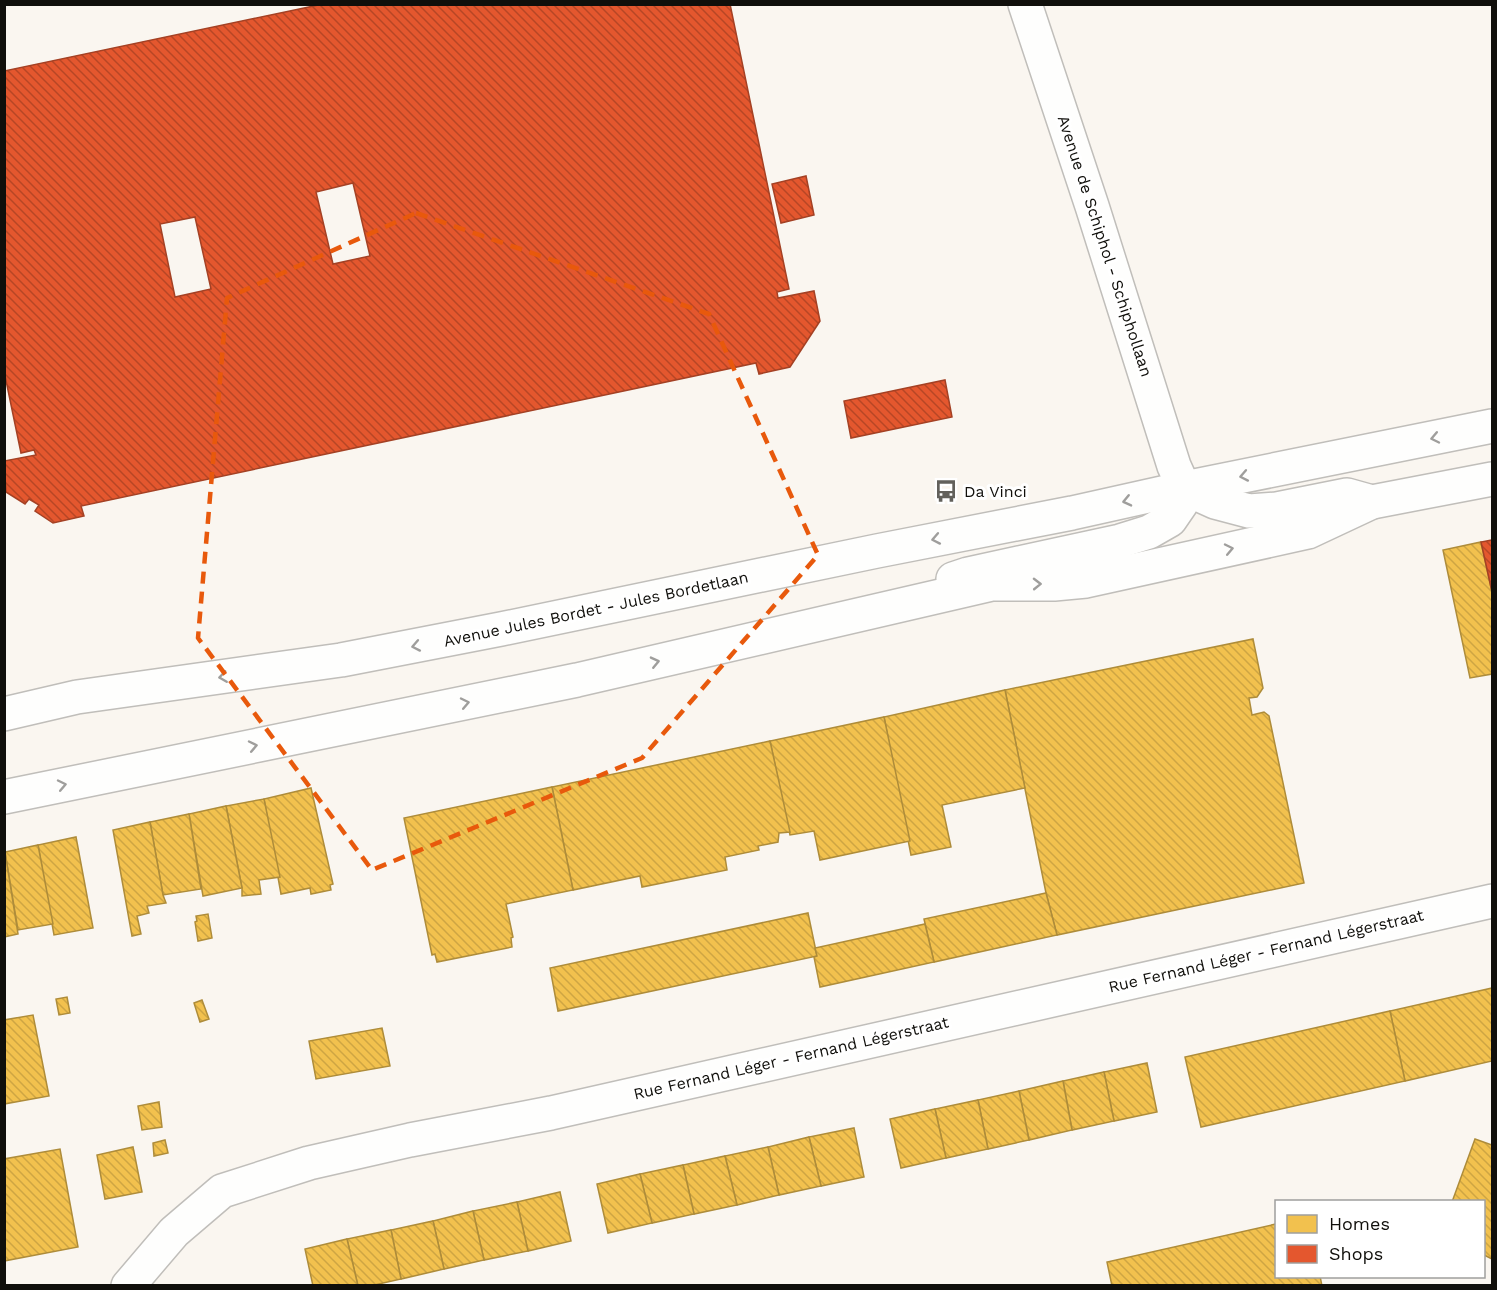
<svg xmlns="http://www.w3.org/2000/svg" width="1497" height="1290" font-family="'Work Sans',sans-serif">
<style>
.homes{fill:url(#homes-back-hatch);stroke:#ae8c3a;stroke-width:1.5}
.shops{fill:url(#shops-back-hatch);stroke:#a44124;stroke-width:1.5;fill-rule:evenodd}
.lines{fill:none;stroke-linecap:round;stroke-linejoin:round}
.minor-casing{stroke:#c0beba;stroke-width:36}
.secondary-casing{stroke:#c0beba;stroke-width:36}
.minor{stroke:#fefefd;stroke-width:33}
.secondary{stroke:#fefefd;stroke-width:33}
.oneway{stroke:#9f9e9c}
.marked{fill:none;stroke:#e8590c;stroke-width:4.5;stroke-dasharray:12 8;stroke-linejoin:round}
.labels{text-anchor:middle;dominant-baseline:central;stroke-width:6;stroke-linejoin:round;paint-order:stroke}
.street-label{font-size:16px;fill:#100f0b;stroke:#fff}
.poi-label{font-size:16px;fill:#100f0b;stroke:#fff;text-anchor:start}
</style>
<defs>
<pattern id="homes-back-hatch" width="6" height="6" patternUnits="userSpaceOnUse" patternTransform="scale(1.5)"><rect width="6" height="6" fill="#f2c14e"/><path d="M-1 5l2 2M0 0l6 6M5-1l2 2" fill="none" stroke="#cea543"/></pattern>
<pattern id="shops-back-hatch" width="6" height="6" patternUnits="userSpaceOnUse" patternTransform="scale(1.5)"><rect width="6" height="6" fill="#e4572e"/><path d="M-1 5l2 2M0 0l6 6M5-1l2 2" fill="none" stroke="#b74625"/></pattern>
</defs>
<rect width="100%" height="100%" fill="#faf6f0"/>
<g class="homes">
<polygon points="1481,542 1492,592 1492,674 1470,678 1443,550"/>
<polygon points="1253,639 1263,688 1257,697 1249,698 1252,715 1264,712 1269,716 1304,883 1057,935 1046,893 1005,690"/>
<polygon points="1005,690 1025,788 942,805 951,847 911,855 884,717"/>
<polygon points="884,717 910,841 820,860 814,831 790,835 770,741"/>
<polygon points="770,741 790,832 779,833 778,842 758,846 759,850 725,857 727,870 642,887 640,876 573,890 552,787"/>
<polygon points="552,787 573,890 506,904 513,937 511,938 512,947 437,962 435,954 432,955 404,818"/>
<polygon points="311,788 333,884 330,885 331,890 311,894 310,888 281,894 264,799"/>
<polygon points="264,799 280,877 259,880 261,894 242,896 242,888 226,806"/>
<polygon points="226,806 242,888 203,896 189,814"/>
<polygon points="189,814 201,889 163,895 150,822"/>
<polygon points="150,822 163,895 166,903 147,906 149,913 137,916 141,934 132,936 113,830"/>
<polygon points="76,837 93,928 54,935 38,845"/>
<polygon points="38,845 53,924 18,930 5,852"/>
<polygon points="5,852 18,934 4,937 4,852"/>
<polygon points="1046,893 1057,935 934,962 924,919"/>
<polygon points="808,913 817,956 558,1011 550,968"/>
<polygon points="208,914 212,938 198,941 195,922 197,921 196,916"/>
<polygon points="925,924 934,962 820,987 814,957 817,956 815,948"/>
<polygon points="1492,988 1492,1061 1405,1081 1390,1011"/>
<polygon points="67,997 70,1013 59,1015 56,999"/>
<polygon points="202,1000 209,1019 200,1022 194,1003"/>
<polygon points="1390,1011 1405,1081 1201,1127 1185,1057"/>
<polygon points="33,1015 49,1096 4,1104 4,1020"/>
<polygon points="382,1028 390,1066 316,1079 309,1041"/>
<polygon points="1147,1063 1157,1112 1114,1121 1104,1072"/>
<polygon points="1104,1072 1114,1121 1072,1130 1063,1081"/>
<polygon points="1063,1081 1072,1130 1029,1140 1019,1091"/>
<polygon points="1019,1091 1029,1140 988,1149 978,1100"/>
<polygon points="978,1100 988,1149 946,1158 935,1109"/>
<polygon points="159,1102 162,1127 142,1130 138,1106"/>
<polygon points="935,1109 946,1158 901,1168 890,1119"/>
<polygon points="854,1128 864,1177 821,1186 809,1137"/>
<polygon points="809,1137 821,1186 779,1195 768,1147"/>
<polygon points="1475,1139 1492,1145 1492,1259 1484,1255 1484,1202 1452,1202"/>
<polygon points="165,1140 168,1153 154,1156 153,1143"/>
<polygon points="133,1147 142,1192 105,1199 97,1155"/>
<polygon points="768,1147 779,1195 737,1205 725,1156"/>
<polygon points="60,1149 78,1247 4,1261 4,1159"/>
<polygon points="725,1156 737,1205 694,1214 683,1165"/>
<polygon points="683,1165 694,1214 652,1223 640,1174"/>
<polygon points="640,1174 652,1223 608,1233 597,1184"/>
<polygon points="560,1192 571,1241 528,1251 517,1202"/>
<polygon points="517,1202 528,1251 484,1260 473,1211"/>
<polygon points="473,1211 484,1260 444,1269 433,1221"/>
<polygon points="433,1221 444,1269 401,1279 391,1230"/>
<polygon points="1276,1224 1276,1276 1320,1276 1322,1286 1112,1286 1107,1262"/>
<polygon points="391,1230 401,1279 370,1286 358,1286 347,1239"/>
<polygon points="347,1239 358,1286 313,1286 305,1249"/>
</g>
<g class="shops">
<path d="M 323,4 L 730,4 L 789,289 L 777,292 L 778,298 L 814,291 L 820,321 L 790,367 L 759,374 L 756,363 L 81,506 L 84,516 L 53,523 L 35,511 L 39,505 L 29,499 L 25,504 L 6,492 L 4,461 L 36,455 L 34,450 L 21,453 L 4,371 L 4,71 ZM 353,183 L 370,256 L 333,264 L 316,192 ZM 195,217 L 211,289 L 175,297 L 160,224 Z"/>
<polygon points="806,176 814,215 781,223 772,184"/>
<polygon points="945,380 952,417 851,438 844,401"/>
<polygon points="1492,540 1492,592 1481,542"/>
</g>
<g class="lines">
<g class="minor-casing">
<g id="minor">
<polyline points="1025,4 1092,206 1174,466 1184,488"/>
<polyline points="1184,488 1215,502 1249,511 1277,509 1347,495 1372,502"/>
<polyline points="953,579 968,574 1120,541 1149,532 1170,520 1181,504 1184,488"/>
<polyline points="128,1286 174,1232 222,1191 309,1163 410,1140 551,1113 1492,901"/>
</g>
</g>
<g class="secondary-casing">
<g id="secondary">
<polyline points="4,714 77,697 341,660 501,629 877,551 1072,513 1184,488 1492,426"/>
<polyline points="4,797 577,680 992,584 1054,584 1086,581 1308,532 1372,502 1492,479"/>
</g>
</g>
<use href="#minor" class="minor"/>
<use href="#secondary" class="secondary"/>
</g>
<defs><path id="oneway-chevron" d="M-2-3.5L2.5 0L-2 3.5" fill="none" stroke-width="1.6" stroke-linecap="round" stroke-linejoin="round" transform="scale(1.5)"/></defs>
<g class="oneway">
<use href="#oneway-chevron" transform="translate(1435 438) rotate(168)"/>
<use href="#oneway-chevron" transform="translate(1244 476) rotate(169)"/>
<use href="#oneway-chevron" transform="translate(1127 501) rotate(167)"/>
<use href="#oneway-chevron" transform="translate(936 539) rotate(169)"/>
<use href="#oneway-chevron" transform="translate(1229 549) rotate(-12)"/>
<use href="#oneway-chevron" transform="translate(1037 584) rotate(-1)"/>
<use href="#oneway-chevron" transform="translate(416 646) rotate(169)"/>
<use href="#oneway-chevron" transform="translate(655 662) rotate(-13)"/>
<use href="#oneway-chevron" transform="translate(223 677) rotate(172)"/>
<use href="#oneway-chevron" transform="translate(465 703) rotate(-12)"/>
<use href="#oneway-chevron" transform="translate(253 746) rotate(-12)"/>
<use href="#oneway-chevron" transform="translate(62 785) rotate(-12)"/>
</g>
<path class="marked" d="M 416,213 L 709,314 L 818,555 L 642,758 L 372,870 L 198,638 L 227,298 Z"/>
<defs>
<g id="bus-bare" transform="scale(1.8)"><path d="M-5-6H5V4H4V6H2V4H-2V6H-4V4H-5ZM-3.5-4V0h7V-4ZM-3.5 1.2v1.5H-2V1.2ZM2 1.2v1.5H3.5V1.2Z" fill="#62605b" stroke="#fff" stroke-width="2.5" paint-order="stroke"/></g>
</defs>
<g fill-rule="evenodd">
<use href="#bus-bare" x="946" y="491"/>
</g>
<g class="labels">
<g class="street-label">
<text transform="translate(1105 246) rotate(72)">Avenue de Schiphol - Schiphollaan</text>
<text transform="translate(596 609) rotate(-12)">Avenue Jules Bordet - Jules Bordetlaan</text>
<text transform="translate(1266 951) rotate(-13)">Rue Fernand Léger - Fernand Légerstraat</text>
<text transform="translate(791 1058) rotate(-13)">Rue Fernand Léger - Fernand Légerstraat</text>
</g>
<g class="poi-label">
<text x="964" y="491">Da Vinci</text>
</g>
</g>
<rect width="1497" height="1290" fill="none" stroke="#100f0b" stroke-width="12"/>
<rect x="1275" y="1200" width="210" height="78" fill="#ffffff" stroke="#9f9f9d" stroke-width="1.5"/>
<rect x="1287" y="1215" width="30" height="18" fill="#f2c14e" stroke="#9f9f9d" stroke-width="1.5"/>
<text x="1329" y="1230" font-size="18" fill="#100f0b">Homes</text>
<rect x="1287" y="1245" width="30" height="18" fill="#e4572e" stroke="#9f9f9d" stroke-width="1.5"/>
<text x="1329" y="1260" font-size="18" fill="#100f0b">Shops</text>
</svg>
